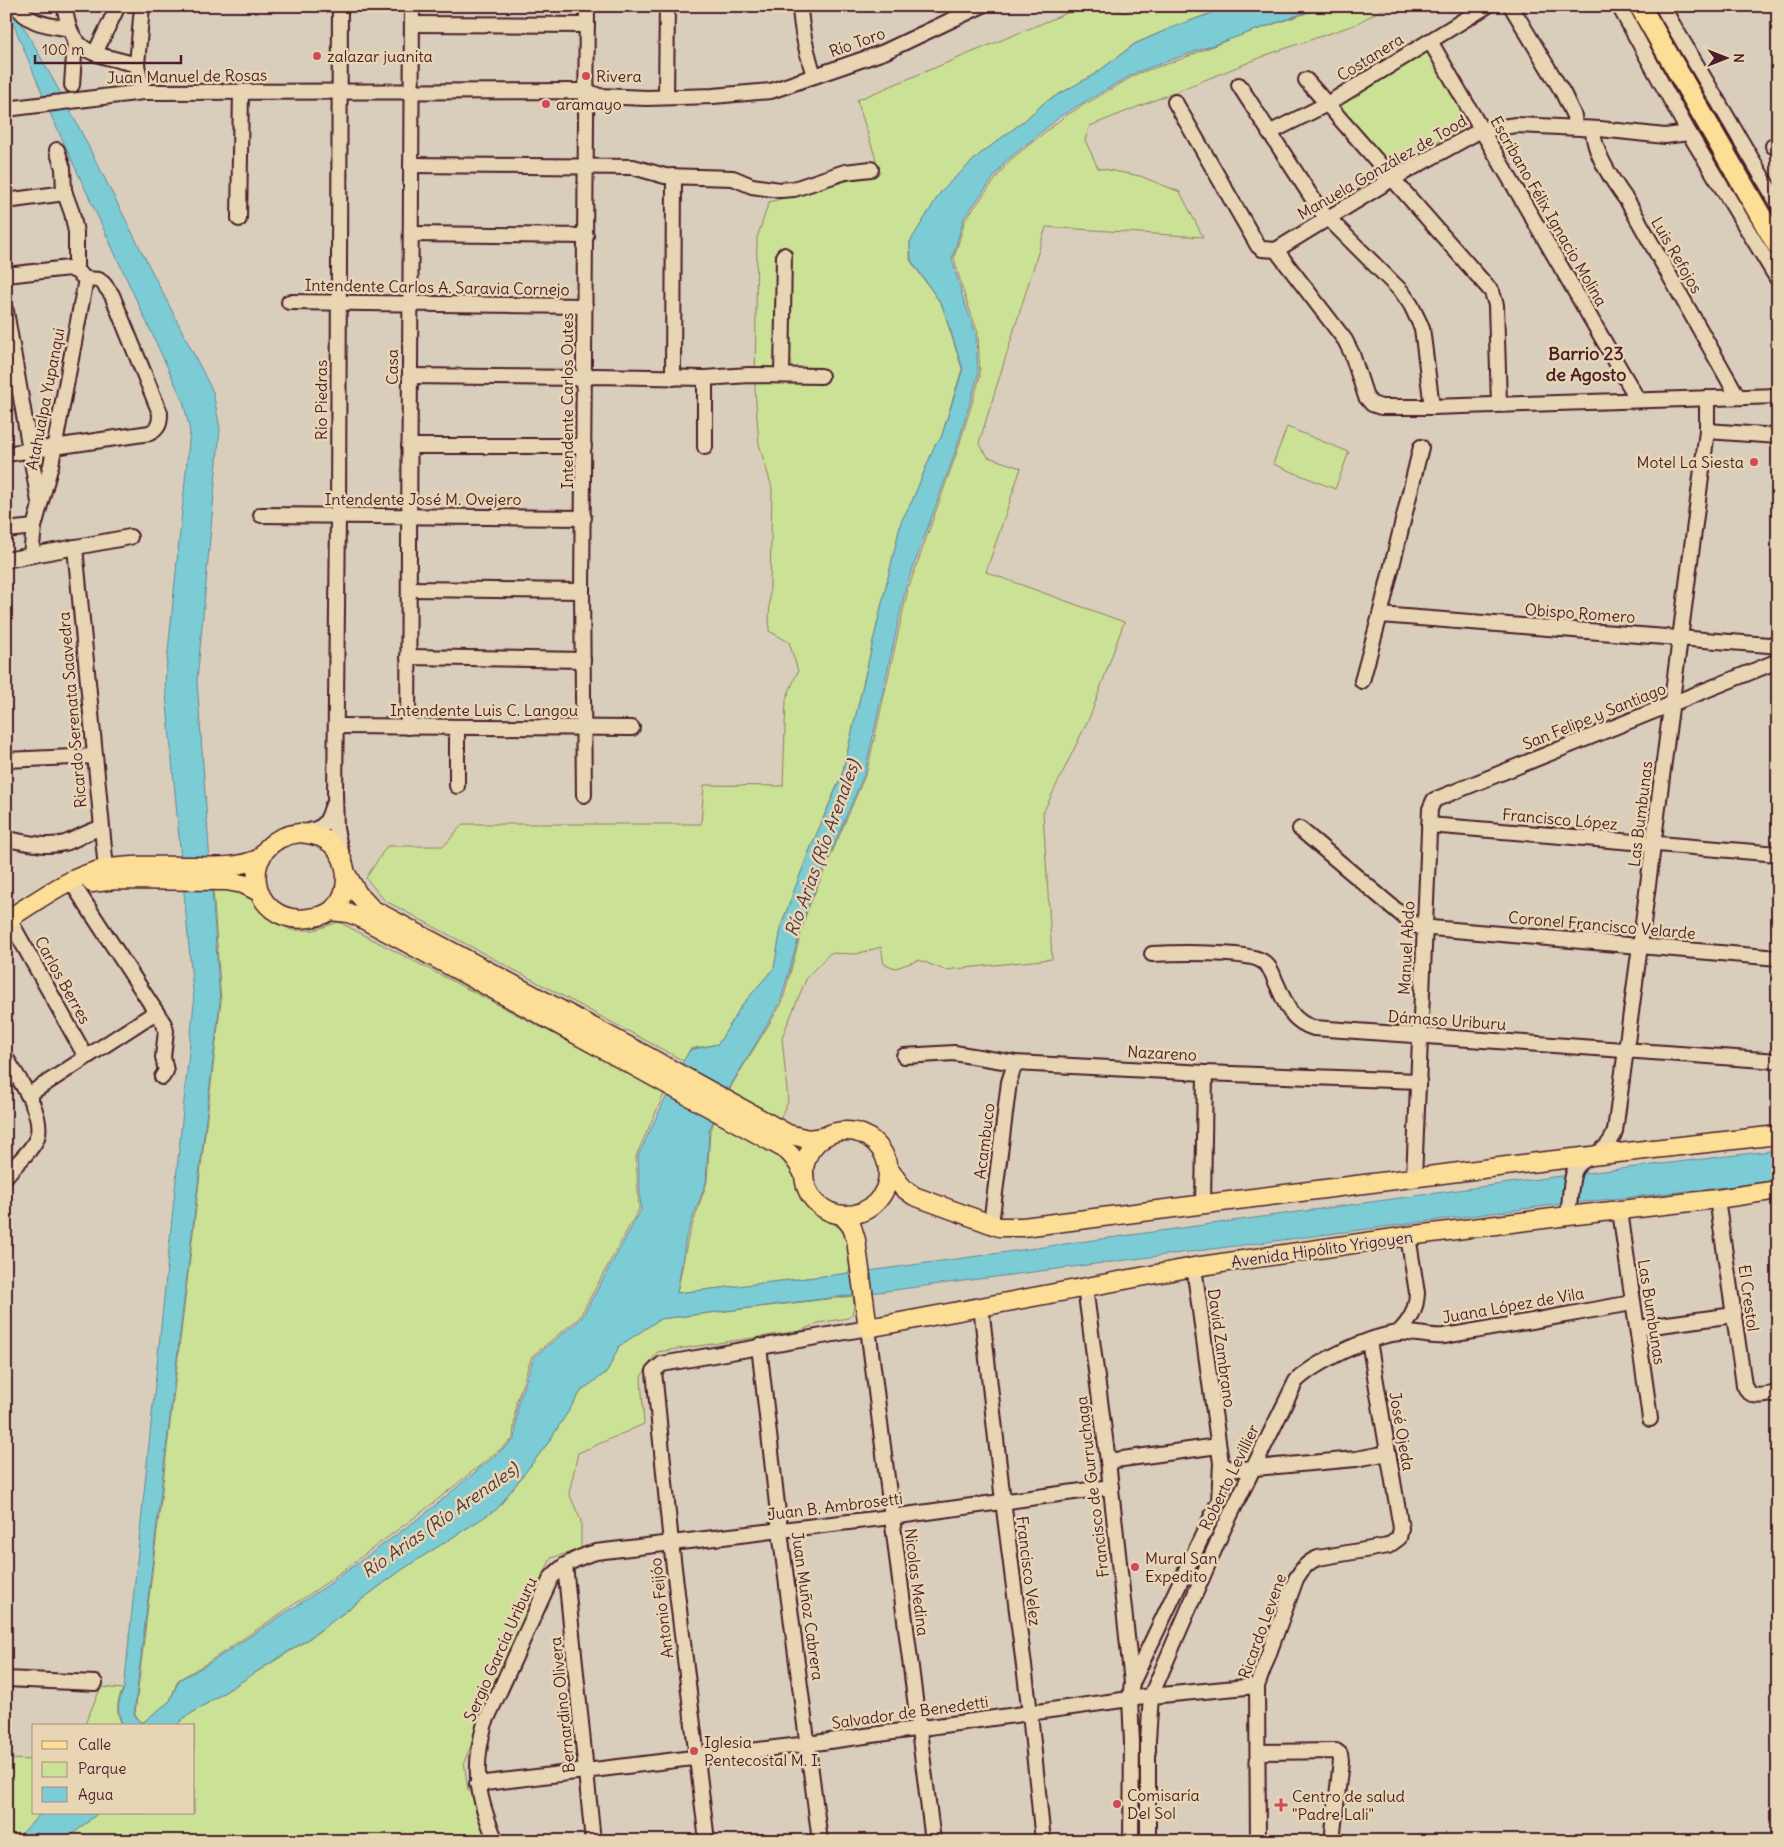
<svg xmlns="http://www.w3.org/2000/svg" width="1784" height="1847" font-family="Delius,sans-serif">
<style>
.green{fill:#cbe196;stroke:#8a8060}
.water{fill:#7bccd6;stroke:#678792}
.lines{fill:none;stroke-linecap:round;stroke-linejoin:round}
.minor-casing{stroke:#4a1f2b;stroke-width:18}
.major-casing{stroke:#4a1f2b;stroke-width:21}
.highway-casing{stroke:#4a1f2b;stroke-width:24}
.minor{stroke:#e8d5b3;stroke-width:14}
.major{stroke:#fdde96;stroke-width:18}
.highway{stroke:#fdde96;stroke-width:20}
.poi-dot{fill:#d1495b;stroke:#e8d5b3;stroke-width:2}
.labels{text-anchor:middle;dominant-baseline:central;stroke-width:5;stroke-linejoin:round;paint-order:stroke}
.street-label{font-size:16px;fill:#4a1f2b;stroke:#e8d5b3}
.poi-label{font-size:16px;fill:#4a1f2b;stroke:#e8d5b3;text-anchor:start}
.neighbourhood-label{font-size:18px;font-weight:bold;fill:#4a1f2b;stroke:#e8d5b3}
.water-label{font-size:18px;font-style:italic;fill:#513945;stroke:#e8d5b3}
</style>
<rect width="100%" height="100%" fill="#d9cebc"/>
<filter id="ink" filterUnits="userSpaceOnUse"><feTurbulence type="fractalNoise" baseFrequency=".02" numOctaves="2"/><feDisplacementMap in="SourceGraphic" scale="10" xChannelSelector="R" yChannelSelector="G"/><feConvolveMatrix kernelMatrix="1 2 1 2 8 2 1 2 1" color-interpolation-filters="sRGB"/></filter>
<g filter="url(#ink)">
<g class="green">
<polygon points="1084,6 1105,6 1124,13 1141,6 1230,6 1173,27 1134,44 1095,74 1045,102 1024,121 979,155 942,190 910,242 910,260 942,305 962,369 941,438 935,445 913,499 901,522 842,774 808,854 782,923 774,968 742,1005 718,1044 690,1049 684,1061 384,900 366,878 387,846 444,846 463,824 701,824 704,785 783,786 786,699 798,671 789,642 769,631 772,488 759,444 755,390 757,238 769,202 880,172 857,100"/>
<polygon points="1327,6 1394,6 1379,11 1354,25 1272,53 1090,126 1085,140 1098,168 1140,176 1180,192 1203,237 1046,227 979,443 988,457 1021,468 986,572 1124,622 1091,714 1043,813 1052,959 945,970 919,960 896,968 884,964 881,947 856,954 830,953 807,977 782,1037 788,1102 766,1148 786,1160 793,1167 804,1202 841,1229 847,1242 850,1273 677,1293 688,1238 707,1182 710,1131 733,1083 782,1003 807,911 867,771 908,589 957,452 980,377 978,333 963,291 954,258 965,220 1009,161 1065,116 1139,73 1179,60 1230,39"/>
<polygon points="1426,50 1468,123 1391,169 1333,103"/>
<polygon points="1287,427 1349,452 1335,489 1273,464"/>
<polygon points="213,888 229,888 250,897 267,917 291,930 314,930 339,922 665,1092 636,1156 639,1209 579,1318 532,1356 516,1403 513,1439 423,1511 326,1583 207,1663 178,1680 170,1701 142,1723 135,1714 221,1001"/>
<polygon points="853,1296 854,1306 852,1314 848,1318 818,1323 800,1331 657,1352 641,1377 644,1424 578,1453 569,1493 581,1521 581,1549 551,1558 464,1762 468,1790 476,1796 491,1841 58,1841 72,1835 98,1813 194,1813 194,1726 176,1726 184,1718 306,1641 403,1569 497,1509 548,1443 582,1390 607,1372 619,1346 660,1319"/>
<path d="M 101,1687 L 123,1689 C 116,1703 116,1711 122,1726 L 84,1726 Z"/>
<polygon points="6,1759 34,1760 34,1813 41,1813 15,1841 6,1841"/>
</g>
<g class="water">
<path d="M 6,6 L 12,6 L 70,110 L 213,392 L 220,429 L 197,681 L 220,1002 L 134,1714 L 141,1724 L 170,1701 L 179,1680 L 205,1666 L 325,1587 L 426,1513 L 515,1439 L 518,1403 L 534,1357 L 581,1319 L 641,1210 L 638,1156 L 684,1060 L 690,1050 L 718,1044 L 742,1005 L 774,968 L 782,923 L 808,854 L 842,775 L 901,522 L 913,499 L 935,445 L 941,438 L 963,369 L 942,305 L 911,260 L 910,242 L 942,190 L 979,155 L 1024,121 L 1045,102 L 1095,74 L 1135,44 L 1173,27 L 1232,6 L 1324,6 L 1137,72 L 1062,115 L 1006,161 L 964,218 L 952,259 L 962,295 L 976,334 L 978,376 L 955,453 L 906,587 L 865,772 L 806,911 L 780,1003 L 731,1085 L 709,1130 L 706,1182 L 686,1237 L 677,1293 L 876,1270 L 1553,1177 L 1778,1150 L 1778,1180 L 1735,1186 L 1554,1205 L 878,1292 L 660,1319 L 619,1346 L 607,1372 L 582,1390 L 548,1443 L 497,1509 L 403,1569 L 305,1641 L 184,1718 L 176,1726 L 123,1726 C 117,1711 117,1703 124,1689 L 194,1003 L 165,682 L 190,431 L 183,401 L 51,115 Z"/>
<polygon points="41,1813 98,1813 72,1835 58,1841 15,1841"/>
</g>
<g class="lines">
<g class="minor-casing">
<g id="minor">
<path d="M 17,6 C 27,24 50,25 69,29"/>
<path d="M 65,6 C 69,56 96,53 137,65"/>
<polyline points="142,6 137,65 143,92"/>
<polyline points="340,6 338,516 335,794 336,829 342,855"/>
<path d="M 800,6 C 801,31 807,52 814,76"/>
<polyline points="1511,6 1563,93 1574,116 1575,127"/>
<polyline points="1619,6 1689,133 1778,280"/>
<polyline points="1662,6 1778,204"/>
<polyline points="412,24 587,25"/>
<polyline points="1430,41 1638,400"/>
<polyline points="95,53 118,6"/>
<polyline points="1306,80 1492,292 1496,305 1499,404"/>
<polyline points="72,85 75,41"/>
<polyline points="1239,85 1320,210 1402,292 1411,305 1422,328 1432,407"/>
<polyline points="666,97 667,6"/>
<polyline points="1175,102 1258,246 1262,249 1276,250 1345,340 1352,354 1366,397 1372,404 1381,407 1432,407 1778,396"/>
<polyline points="6,109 143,92 587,91 599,96 647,98 713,96 771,91 884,52 981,6"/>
<path d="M 1593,129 C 1593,153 1614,183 1628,202 L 1738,397"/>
<polyline points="1269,133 1327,104 1487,6"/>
<polyline points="1773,146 1778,146"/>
<polyline points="57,150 63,168 64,191 72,213 76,232 76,271"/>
<polyline points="411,165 633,167 665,176 733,178 752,186 780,190 794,189 845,172 871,169"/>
<polyline points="6,201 65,193"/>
<polyline points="239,219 241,91"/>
<polyline points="411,234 586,236"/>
<polyline points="1276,250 1392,179 1481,130 1516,125 1600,129 1665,136 1689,133"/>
<path d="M 6,275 L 69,268 L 76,271 L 86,279 L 99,280 L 103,283 L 112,295 L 160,413 C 160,423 159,428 150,433 L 6,454"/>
<polyline points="289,302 585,306"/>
<polyline points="6,311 39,502"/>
<polyline points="782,375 784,255"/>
<polyline points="410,376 578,378 595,376 705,378 749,375 821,376"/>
<polyline points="673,378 674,176"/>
<polyline points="705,378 705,447"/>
<polyline points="1707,431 1778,436"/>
<polyline points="409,446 584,446"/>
<polyline points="261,515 584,518"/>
<polyline points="6,530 34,527"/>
<polyline points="75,547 106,869"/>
<polyline points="31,555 34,527 51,465 86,279"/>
<polyline points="6,560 130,537"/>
<polyline points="409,589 582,591"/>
<polyline points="1380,615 1769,645 1778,647"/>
<polyline points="408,657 583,660"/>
<polyline points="1362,681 1380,615 1421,447"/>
<polyline points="336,726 632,728"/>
<polyline points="408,727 412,6"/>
<polyline points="6,760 95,756"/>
<polyline points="457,786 457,727"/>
<polyline points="584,795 582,591 587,6"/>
<polyline points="1429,825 1778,854"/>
<polyline points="1300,829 1409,921 1420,927 1778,958"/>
<path d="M 302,833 C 321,828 326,828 332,807"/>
<path d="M 6,839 C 26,842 45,848 65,843 C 77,839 88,831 101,828"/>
<polyline points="74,886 164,1024 166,1031 163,1057 166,1071 162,1077"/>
<polyline points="9,919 86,1057"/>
<path d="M 1152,954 C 1173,953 1247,951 1262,961 C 1269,965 1272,972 1275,980 C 1285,1001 1289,1021 1314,1028 L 1778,1061"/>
<polyline points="904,1056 954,1053 1015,1063 1205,1073 1419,1081"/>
<path d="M 6,1058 C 18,1078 47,1117 36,1140 C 30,1153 15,1164 6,1176"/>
<polyline points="28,1095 156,1012"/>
<polyline points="1414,1178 1430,809 1434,800 1778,661"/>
<path d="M 1717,1199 L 1744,1385 C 1751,1401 1764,1395 1778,1393"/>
<polyline points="1203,1204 1205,1073"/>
<path d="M 1620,1210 C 1629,1280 1641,1349 1650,1419"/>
<path d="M 1568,1216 C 1570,1203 1570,1183 1574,1172 C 1581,1154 1606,1159 1615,1131 L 1640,946 L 1707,431 L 1707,398"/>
<polyline points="991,1224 1009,1082 1015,1063"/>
<polyline points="1085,1287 1108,1461 1132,1683 1130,1699 1132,1742 1131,1841"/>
<polyline points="981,1306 1003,1501 1030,1713 1043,1841"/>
<polyline points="1638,1328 1734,1315"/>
<path d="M 1399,1332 C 1411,1320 1416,1310 1417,1293 L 1408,1236"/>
<polyline points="759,1346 780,1531 820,1841"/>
<polyline points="1108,1461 1218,1446"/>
<polyline points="1221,1463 1227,1468 1243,1469 1356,1459 1388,1453"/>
<polyline points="565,1565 593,1841"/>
<polyline points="6,1679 95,1683"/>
<polyline points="1132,1683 1219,1501 1221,1463 1194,1267"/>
<polyline points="1259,1752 1336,1751 1340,1754 1341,1761 1332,1841"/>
<polyline points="477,1784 808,1744 1151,1696 1257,1686"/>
<path d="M 496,1841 C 477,1797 472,1769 485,1723 L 551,1578 C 563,1564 578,1557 596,1552 L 891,1517 L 1111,1487"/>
<polyline points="707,1841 671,1543 654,1371 662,1364 868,1328 933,1841"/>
<path d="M 1148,1841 L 1148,1740 L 1151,1696 L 1221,1534 L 1296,1381 C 1317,1361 1370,1336 1399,1333 C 1413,1331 1429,1338 1444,1336 C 1507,1326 1569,1314 1632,1303"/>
<path d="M 1258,1841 L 1257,1686 L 1296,1579 C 1302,1569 1307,1562 1318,1558 L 1388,1546 L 1399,1538 L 1401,1528 L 1369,1341"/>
</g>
</g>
<g class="major-casing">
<g id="major">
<path d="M 300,833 C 309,834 318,835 326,840 C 349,854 353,891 333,909 C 327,915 317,917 309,918 C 247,927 235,840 300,833 Z"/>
<polyline points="347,875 358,894 372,909 645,1055 788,1134 808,1139 823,1137"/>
<polyline points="92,883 116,880 226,881 243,884 259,892"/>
<path d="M 331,911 L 348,913 L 359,917 L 541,1015 L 783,1148 C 793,1155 798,1163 804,1175"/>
<path d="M 6,920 C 38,901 67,877 104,869 C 133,864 164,866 193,866 C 217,867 238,868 261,858"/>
<circle cx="846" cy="1173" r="42"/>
<polyline points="888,1168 903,1188 914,1196 999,1227 1023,1227 1538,1162 1778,1135"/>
<polyline points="842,1215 852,1227 856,1240 868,1328 1194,1267 1408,1236 1568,1216 1717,1199 1778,1190"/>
</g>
</g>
<g class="highway-casing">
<polyline id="highway" points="1640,6 1778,246"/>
</g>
<use href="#minor" class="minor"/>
<use href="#major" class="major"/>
<use href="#highway" class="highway"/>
</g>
</g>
<g class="poi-dot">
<circle cx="317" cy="56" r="5"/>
<circle cx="586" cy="76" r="5"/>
<circle cx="546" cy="104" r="5"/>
<circle cx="1754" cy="462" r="5"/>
<circle cx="1135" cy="1567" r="5"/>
<circle cx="694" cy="1751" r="5"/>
<circle cx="1117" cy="1804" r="5"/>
<path d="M1278.5 1797.5h5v5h5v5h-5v5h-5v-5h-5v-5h5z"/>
</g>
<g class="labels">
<g class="street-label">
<text transform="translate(857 42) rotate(-20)">Río Toro</text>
<text transform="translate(1370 57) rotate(-32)">Costanera</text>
<text transform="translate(187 76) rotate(-1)">Juan Manuel de Rosas</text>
<text transform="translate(1382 167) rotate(-30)">Manuela González de Tood</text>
<text transform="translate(1549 211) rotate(60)">Escribano Félix Ignacio Molina</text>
<text transform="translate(1677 255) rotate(60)">Luis Refojos</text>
<text transform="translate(437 287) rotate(1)">Intendente Carlos A. Saravia Cornejo</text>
<text transform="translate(392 367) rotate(-90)">Casa</text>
<text transform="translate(45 399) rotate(-79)">Atahualpa Yupanqui</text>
<text transform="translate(321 400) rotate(-90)">Río Piedras</text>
<text transform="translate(567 401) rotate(-90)">Intendente Carlos Outes</text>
<text x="423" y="499">Intendente José M. Ovejero</text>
<text transform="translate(1580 613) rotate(4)">Obispo Romero</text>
<text transform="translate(72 710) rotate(-95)">Ricardo Serenata Saavedra</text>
<text x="484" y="710">Intendente Luis C. Langou</text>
<text transform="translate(1594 716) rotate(-22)">San Felipe y Santiago</text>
<text transform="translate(1640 814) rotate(-83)">Las Bumbunas</text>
<text transform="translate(1560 819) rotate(5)">Francisco López</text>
<text transform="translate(1602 925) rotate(5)">Coronel Francisco Velarde</text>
<text transform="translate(1406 948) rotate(-87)">Manuel Abdo</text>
<text transform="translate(63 980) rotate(61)">Carlos Berres</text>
<text transform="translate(1447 1020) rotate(4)">Dámaso Uriburu</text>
<text transform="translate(1162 1053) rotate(3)">Nazareno</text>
<text transform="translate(984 1141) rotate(-83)">Acambuco</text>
<text transform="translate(1322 1249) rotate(-8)">Avenida Hipólito Yrigoyen</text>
<text transform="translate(1749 1298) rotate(82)">El Crestol</text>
<text transform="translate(1513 1305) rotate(-10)">Juana López de Vila</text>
<text transform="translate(1652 1312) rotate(81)">Las Bumbunas</text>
<text transform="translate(1222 1348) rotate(82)">David Zambrano</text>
<text transform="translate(1402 1431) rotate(80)">José Ojeda</text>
<text transform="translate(1229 1477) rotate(-64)">Roberto Levillier</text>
<text transform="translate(1092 1487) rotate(-97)">Francisco de Gurruchaga</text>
<text transform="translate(835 1506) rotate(-7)">Juan B. Ambrosetti</text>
<text transform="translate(1029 1571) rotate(83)">Francisco Velez</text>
<text transform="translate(917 1582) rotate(83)">Nicolas Medina</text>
<text transform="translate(808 1606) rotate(82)">Juan Muñoz Cabrera</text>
<text transform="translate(661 1608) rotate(-97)">Antonio Feijóo</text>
<text transform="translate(1262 1626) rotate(-70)">Ricardo Levene</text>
<text transform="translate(500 1649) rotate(-66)">Sergio García Uriburu</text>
<text transform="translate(562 1705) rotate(-96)">Bernardino Olivera</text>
<text transform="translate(910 1712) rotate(-8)">Salvador de Benedetti</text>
</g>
<g class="poi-label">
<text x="327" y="56">zalazar juanita</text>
<text x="596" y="76">Rivera</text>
<text x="556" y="104">aramayo</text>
<text x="1744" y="462" text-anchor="end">Motel La Siesta</text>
<text x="1145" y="1558">Mural San<tspan x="1145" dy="18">Expedito</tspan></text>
<text x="704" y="1742">Iglesia<tspan x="704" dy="18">Pentecostal M. I.</tspan></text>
<text x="1127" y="1795">Comisaría<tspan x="1127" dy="18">Del Sol</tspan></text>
<text x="1292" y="1796">Centro de salud<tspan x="1292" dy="18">"Padre Lali"</tspan></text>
</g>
<g class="neighbourhood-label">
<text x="1586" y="353">Barrio 23<tspan x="1586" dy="21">de Agosto</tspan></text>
</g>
<g class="water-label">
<text transform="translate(822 848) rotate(-70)">Río Arias (Río Arenales)</text>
<text transform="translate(440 1520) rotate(-35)">Río Arias (Río Arenales)</text>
</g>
</g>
<rect width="1784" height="1847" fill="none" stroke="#e8d5b3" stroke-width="25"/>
<rect x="12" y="12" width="1759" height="1822" fill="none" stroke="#4a1f2b" stroke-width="2" filter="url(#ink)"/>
<rect x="32" y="1724" width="162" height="90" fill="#e8d5b3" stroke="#a98c7d"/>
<rect x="42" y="1741" width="25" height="8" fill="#fdde96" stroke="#a98c7d"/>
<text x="78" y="1750" font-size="15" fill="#4a1f2b">Calle</text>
<rect x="42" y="1762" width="25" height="15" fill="#cbe196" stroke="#a98c7d"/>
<text x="78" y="1774" font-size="15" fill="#4a1f2b">Parque</text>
<rect x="42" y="1787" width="25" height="15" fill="#7bccd6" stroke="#a98c7d"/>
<text x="78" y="1800" font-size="15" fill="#4a1f2b">Agua</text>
<g transform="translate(1726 58) rotate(90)" stroke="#e8d5b3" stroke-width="4" paint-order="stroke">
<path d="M0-4L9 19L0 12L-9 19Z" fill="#4a1f2b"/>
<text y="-8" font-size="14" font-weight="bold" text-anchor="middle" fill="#4a1f2b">N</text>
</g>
<path d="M35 55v8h146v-8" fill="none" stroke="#4a1f2b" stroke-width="2.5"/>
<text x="42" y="55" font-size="15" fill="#4a1f2b" stroke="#e8d5b3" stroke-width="4" paint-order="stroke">100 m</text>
</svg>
